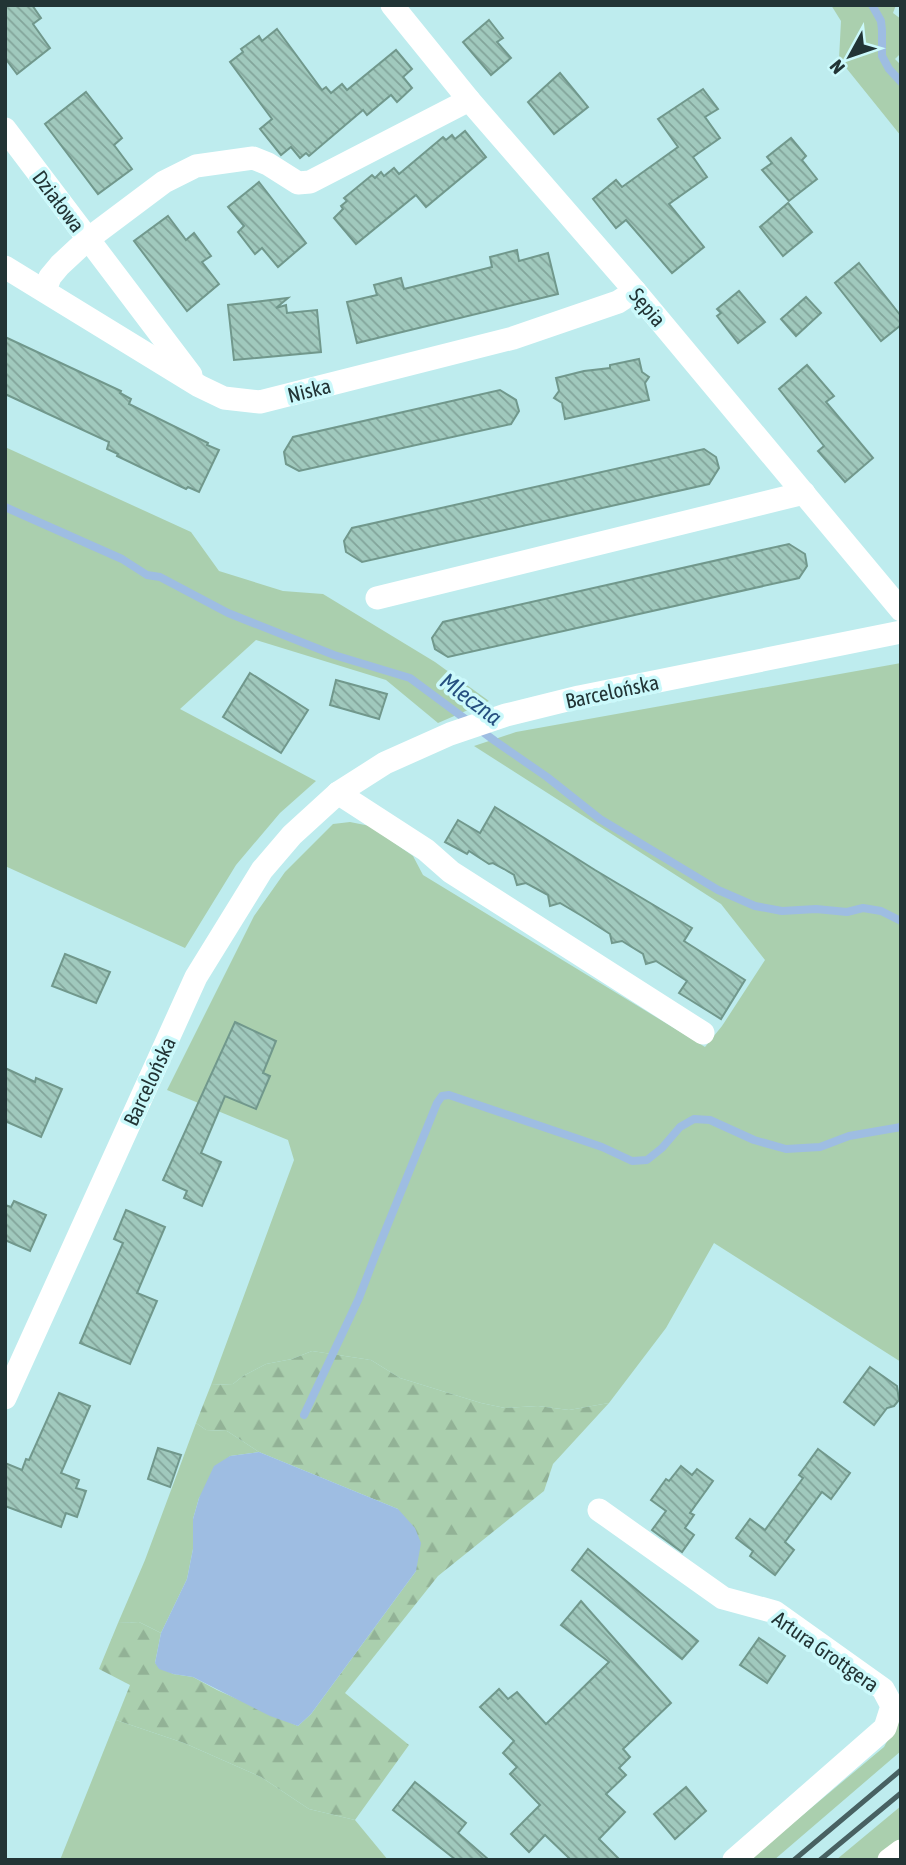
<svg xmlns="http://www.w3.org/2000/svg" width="906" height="1865" font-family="'Asap Condensed',sans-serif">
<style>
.green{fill:#aacfae}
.forest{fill:url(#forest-firs)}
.water{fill:#9ebde2}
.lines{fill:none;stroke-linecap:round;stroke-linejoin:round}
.stream{stroke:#9ebde2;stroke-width:8}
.building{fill:url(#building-back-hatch);stroke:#71988c;stroke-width:2}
.minor{stroke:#fff;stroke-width:23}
.rail{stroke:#486162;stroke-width:5}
.labels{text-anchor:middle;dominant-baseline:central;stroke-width:7;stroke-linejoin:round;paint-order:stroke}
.street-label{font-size:21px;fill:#223435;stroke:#cbf9fb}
.water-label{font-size:23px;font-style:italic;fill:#254f7f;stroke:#cbf9fb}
</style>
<defs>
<pattern id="forest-firs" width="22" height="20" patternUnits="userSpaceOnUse" patternTransform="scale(1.75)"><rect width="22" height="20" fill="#aacfae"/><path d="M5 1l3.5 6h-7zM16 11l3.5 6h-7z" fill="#92b296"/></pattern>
<pattern id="building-back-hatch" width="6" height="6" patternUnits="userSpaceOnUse" patternTransform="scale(1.75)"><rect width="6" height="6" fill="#a0c9bd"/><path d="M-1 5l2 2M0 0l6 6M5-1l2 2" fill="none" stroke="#82a49a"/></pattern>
</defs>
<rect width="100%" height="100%" fill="#beecee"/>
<g class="green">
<polygon points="831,5 896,5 893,13 901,19 901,53 895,59 901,65 901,136 839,59 841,21"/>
<polygon points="5,447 191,532 219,571 283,591 323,594 435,662 489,701 438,723 386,680 256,640 180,709 316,781 280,813 236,865 185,948 5,866"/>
<polygon points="901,663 901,1362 714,1243 666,1328 609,1403 569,1410 538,1406 505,1408 481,1403 400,1378 371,1360 312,1351 292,1359 266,1364 243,1376 233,1384 211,1385 294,1160 288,1140 167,1090 254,916 285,872 333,824 350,822 370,826 413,856 423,875 705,1047 722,1026 765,960 721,904 474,746 516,732"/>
<polygon points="196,1423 206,1430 227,1431 259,1452 230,1456 199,1498 193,1519 193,1549 187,1579 161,1633 139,1622 118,1623 145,1560"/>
<polygon points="901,1716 901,1751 774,1860 749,1860 884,1747"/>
<polygon points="116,1720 184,1743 261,1777 309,1809 355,1820 388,1860 60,1860"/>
<polygon points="901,1806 901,1841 877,1860 836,1860"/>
</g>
<polygon class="forest" points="312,1351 371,1360 400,1378 481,1403 505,1408 538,1406 569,1410 609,1403 553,1464 544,1491 438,1576 345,1693 409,1745 355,1820 309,1809 261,1777 184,1743 116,1720 130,1685 99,1669 118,1623 139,1622 161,1633 155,1663 173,1674 193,1677 217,1690 298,1726 311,1714 416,1571 398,1509 259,1452 227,1431 206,1430 196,1423 211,1385 233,1384 243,1376 266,1364 292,1359"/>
<polygon class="water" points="259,1452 398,1509 415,1528 421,1543 416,1571 311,1714 298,1726 270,1716 193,1677 173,1674 159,1669 155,1663 161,1633 187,1579 193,1549 193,1519 199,1498 214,1466 230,1456"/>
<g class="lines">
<g class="stream">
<polyline points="872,5 881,21 882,30 882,56 889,69 901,82"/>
<polyline points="5,507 122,559 147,575 160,577 228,613 334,655 410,678 495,741 547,777 600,819 718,890 755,906 782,911 816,909 847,912 863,908 881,911 901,921"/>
<polyline points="304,1415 359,1298 375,1256 437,1103 442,1096 449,1095 602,1147 632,1161 647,1160 662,1148 680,1127 694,1119 710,1120 754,1140 786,1149 820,1147 849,1136 901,1127"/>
</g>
</g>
<g class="building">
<polygon points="5,5 32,5 41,18 33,24 50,48 17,74 5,58"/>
<polygon points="489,20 503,38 497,42 511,58 491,75 463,42"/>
<polygon points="277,29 322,90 326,87 331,93 342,84 347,90 396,50 412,69 403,77 412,88 397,102 391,95 367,115 363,110 309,156 306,153 300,158 291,147 281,155 260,129 272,119 230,62 243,52 241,49 259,36 262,41"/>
<polygon points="560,73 588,107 554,134 528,102"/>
<polygon points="703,89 718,109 705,117 720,138 693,157 707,177 669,204 704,247 672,273 626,220 616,228 593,199 616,180 622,187 678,147 658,119"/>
<polygon points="86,92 122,138 114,145 132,169 98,194 45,124"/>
<polygon points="465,131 486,157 426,207 416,195 356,244 334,218 343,209 341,206 347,201 344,198 372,175 375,178 381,172 384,176 394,168 399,174 443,137 446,140 452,135 455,139"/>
<polygon points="791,138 806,156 802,160 817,179 789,201 762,170 772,163 767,157"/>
<polygon points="259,182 306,243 278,267 262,248 255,254 238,232 244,226 228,207"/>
<polygon points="788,203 812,232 783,256 760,227"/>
<polygon points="168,216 186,240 194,233 211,256 202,262 219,284 187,311 134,241"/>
<polygon points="517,250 519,261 548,253 558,294 357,343 347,302 377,295 374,285 401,278 404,289 492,267 490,257"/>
<polygon points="859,263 901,316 901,325 881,341 835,283"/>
<polygon points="739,291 765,322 738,343 717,316 721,313 717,309"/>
<polygon points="806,297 821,313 796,336 781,319"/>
<polygon points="288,298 276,308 286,305 287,313 317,310 321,352 234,360 228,305"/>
<polygon points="5,337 121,391 120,393 131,399 129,404 208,443 207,445 219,450 199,492 188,487 186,489 117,456 118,454 107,449 109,442 5,394"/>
<polygon points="639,359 642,372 649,377 645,383 649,400 565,419 562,403 554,398 559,391 556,378 584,371 610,368 610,365"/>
<polygon points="807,365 834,396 826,402 873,458 845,482 818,451 824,446 779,389"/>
<polygon points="500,390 516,400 519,411 511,424 299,471 286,464 284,452 293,437"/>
<polygon points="704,449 716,457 719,468 709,484 362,562 346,552 344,541 352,528"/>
<polygon points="789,544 805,554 807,566 799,578 448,657 435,649 432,638 443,622"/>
<polygon points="250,673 308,710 281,753 223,717"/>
<polygon points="336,680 387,694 379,719 330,705"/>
<polygon points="495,807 595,870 692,928 684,941 745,980 721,1019 679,993 687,981 656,961 646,964 643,954 622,941 612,943 610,934 582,916 560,903 550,906 548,895 526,883 517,885 514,875 504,869 493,863 489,864 469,851 467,854 445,842 458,820 480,833"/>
<polygon points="65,954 110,972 96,1003 52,986"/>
<polygon points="235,1022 276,1041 263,1073 270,1076 256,1109 225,1096 201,1153 221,1162 202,1206 184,1198 187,1191 163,1180"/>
<polygon points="5,1068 35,1082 36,1078 62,1089 41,1137 5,1121"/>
<polygon points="14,1201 46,1215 30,1251 5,1240 5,1205 11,1207"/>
<polygon points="126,1210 165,1227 137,1293 157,1301 130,1364 80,1343 123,1243 114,1239"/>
<polygon points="870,1367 897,1386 899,1400 894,1406 887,1408 874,1425 844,1402"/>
<polygon points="59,1393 90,1406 61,1473 79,1480 76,1488 86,1491 77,1517 66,1513 61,1527 5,1506 5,1463 22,1470 26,1459 29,1460"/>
<polygon points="158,1448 181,1455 170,1487 148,1479"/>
<polygon points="818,1449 850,1473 831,1499 822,1492 785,1542 794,1550 775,1575 750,1556 753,1551 736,1538 750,1519 765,1530 803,1478 799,1475"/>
<polygon points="681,1466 692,1475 697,1469 713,1481 690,1513 694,1515 685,1528 694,1535 682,1552 652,1530 666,1511 651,1500 666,1479 669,1481"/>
<polygon points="588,1549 698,1641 682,1659 572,1570"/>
<polygon points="581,1601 671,1703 623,1749 630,1757 619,1768 626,1775 606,1794 625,1812 599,1839 620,1860 571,1860 545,1835 529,1852 511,1834 540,1805 510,1774 517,1767 503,1753 514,1741 480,1707 499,1689 508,1699 517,1692 546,1724 609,1662 561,1625"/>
<polygon points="759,1638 785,1656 767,1683 740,1665"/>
<polygon points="415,1782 466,1823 458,1833 489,1860 456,1860 393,1810"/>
<polygon points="686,1787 706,1811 675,1839 654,1814"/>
</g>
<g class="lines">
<g class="minor">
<polyline points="392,5 469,100 635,291 901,610"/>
<polyline points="5,129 191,375"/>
<polyline points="5,267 199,386 224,398 260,402 513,338 618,302 635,291"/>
<polyline points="45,290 50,277 60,265 88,239 164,182 196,166 253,158 268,164 298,183 310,182 469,100"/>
<polyline points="377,598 804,493"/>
<polyline points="338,793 426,850 451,872 703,1033"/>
<polyline points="5,1398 196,977 262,870 292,835 338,793 385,763 450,734 506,715 579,697 901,632"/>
<polyline points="599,1510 723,1598 775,1612 883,1689 892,1706 885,1728 734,1860"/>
<polyline points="889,1860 901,1851"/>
</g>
<g class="rail">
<polyline points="794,1860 901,1770"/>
<polyline points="820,1860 901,1793"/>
</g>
</g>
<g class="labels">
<g class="street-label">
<text transform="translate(59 201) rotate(53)">Działowa</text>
<text transform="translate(648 307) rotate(50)">Sępia</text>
<text transform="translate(309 390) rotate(-14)">Niska</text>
<text transform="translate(612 691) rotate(-12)">Barcelońska</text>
<text transform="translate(149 1081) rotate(-65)">Barcelońska</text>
<text transform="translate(826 1651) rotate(35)">Artura Grottgera</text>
</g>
<g class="water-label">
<text transform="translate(471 699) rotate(37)">Mleczna</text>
</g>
</g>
<rect width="906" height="1865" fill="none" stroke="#223435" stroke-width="14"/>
<g transform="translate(850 56) rotate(230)" stroke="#cbf9fb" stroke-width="5" paint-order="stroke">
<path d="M0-5L12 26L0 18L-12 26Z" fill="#223435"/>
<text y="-10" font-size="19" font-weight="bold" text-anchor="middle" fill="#223435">N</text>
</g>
</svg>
